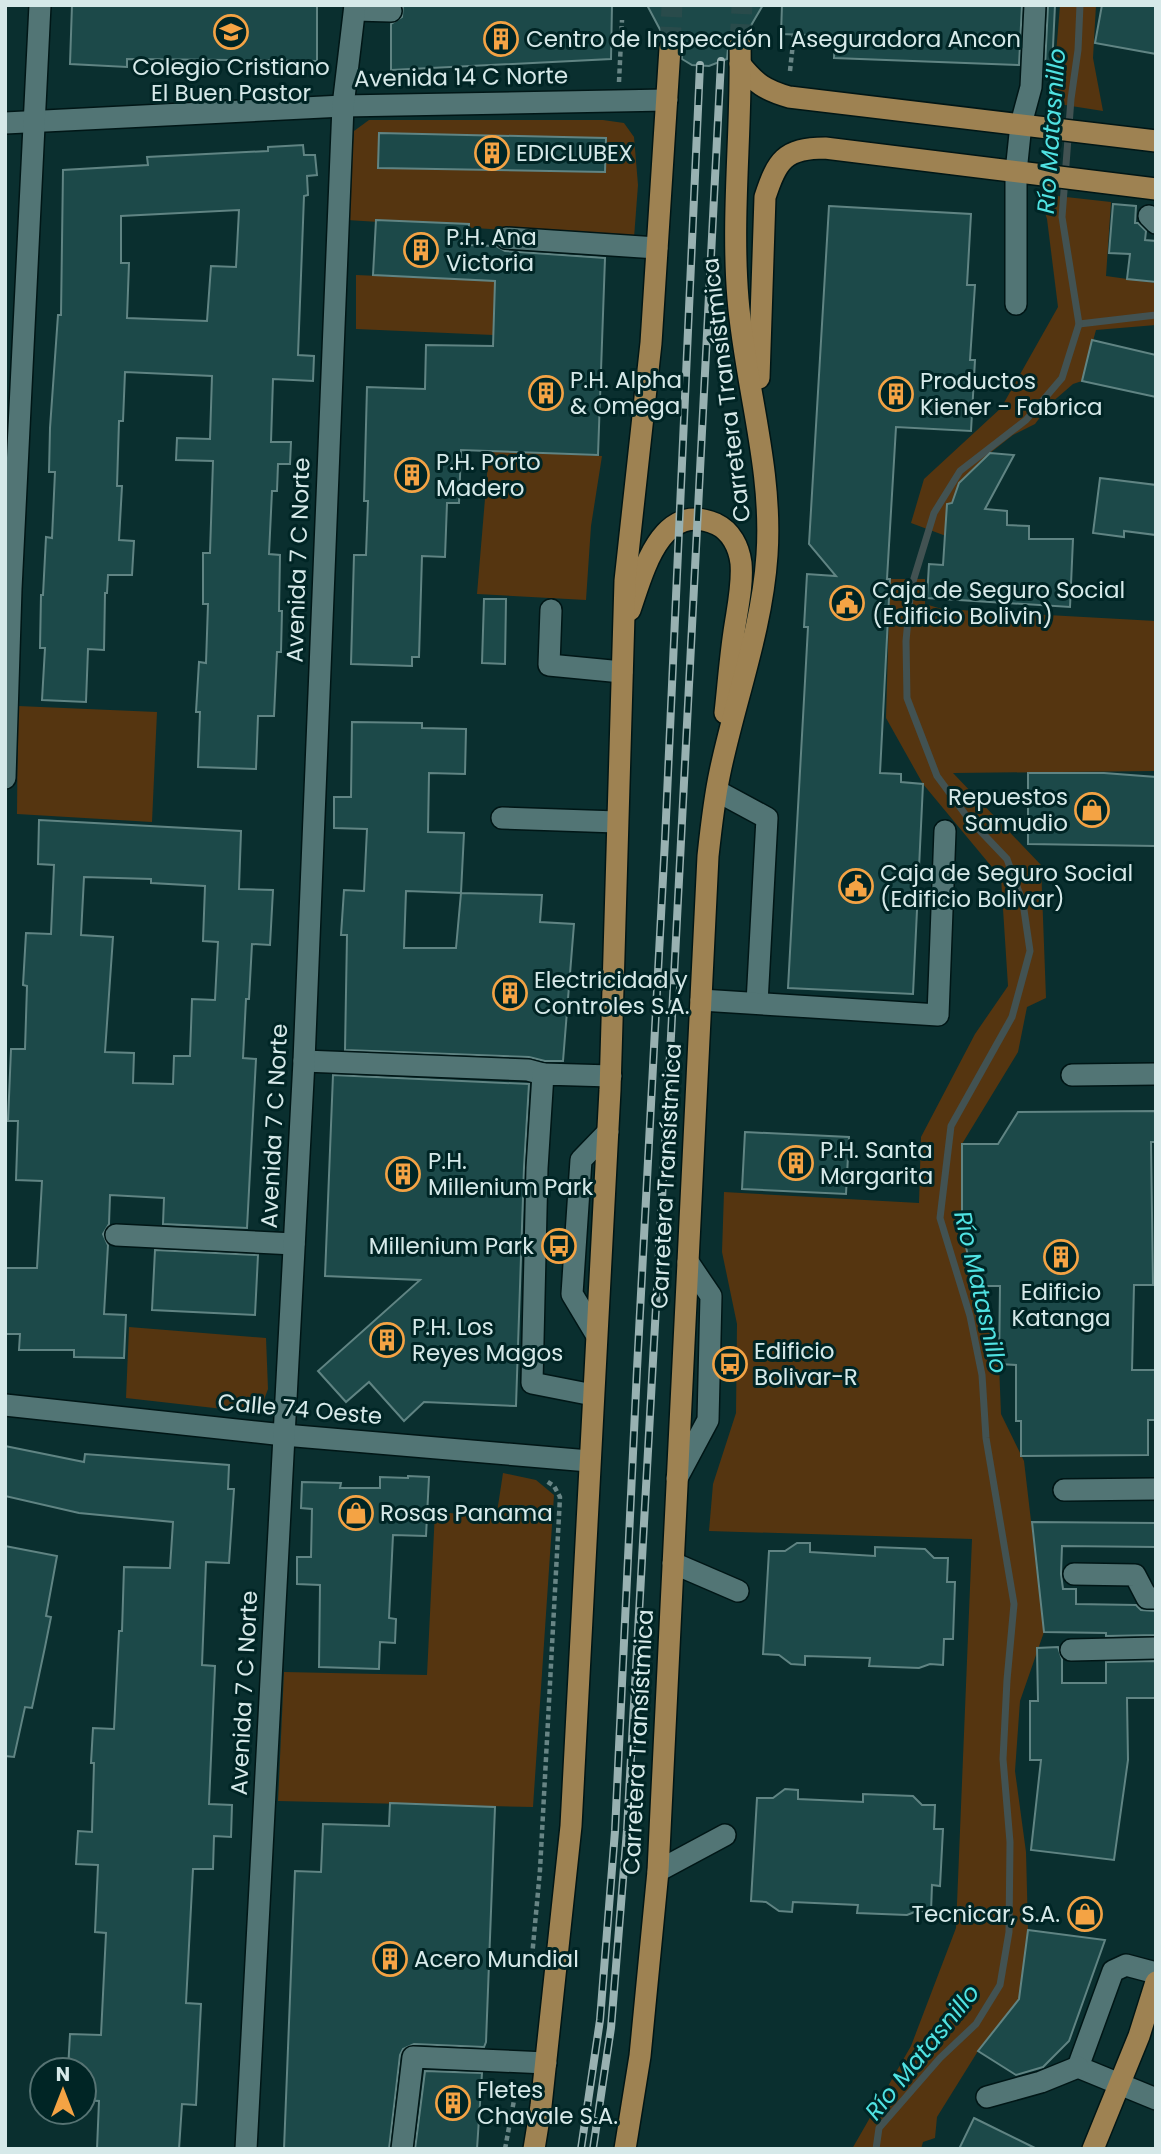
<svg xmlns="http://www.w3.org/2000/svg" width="1161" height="2154" font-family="Poppins,sans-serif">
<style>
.green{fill:#553510}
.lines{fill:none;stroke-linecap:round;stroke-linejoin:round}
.stream{stroke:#425252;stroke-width:7}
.building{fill:#1c4949;stroke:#608483;stroke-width:2;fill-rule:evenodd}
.major-tunnel{stroke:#294b4b;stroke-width:21;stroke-dasharray:21 10;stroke-linecap:butt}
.minor-casing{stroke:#001616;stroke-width:24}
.major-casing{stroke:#001616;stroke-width:24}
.path{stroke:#688585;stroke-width:4.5;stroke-dasharray:5 3.5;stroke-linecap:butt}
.minor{stroke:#527575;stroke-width:21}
.major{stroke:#9e8252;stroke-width:21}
.rail-casing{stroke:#98b1b1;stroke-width:8}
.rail{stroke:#002525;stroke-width:5;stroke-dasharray:16;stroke-linecap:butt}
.labels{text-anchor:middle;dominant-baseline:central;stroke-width:6;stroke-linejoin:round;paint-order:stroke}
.poi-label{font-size:23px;fill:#d6e9e9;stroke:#002525;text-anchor:start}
.street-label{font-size:23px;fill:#d6e9e9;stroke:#002525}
.water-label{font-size:24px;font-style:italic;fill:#4fe2e2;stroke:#002525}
</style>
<rect width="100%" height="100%" fill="#0a2f2f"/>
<g class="green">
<polygon points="1060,5 1096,5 1093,58 1103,111 1052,103"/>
<polygon points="369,120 603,120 624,123 634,137 638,185 634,238 347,220 354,131"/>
<polygon points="1039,194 1111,202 1106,276 1156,283 1156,325 1096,330 1082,381 1073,384 1050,404 1035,424 1013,435 990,453 960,482 952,503 947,504 946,536 911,523 924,479 1001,408 1058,307 1047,219"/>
<polygon points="356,275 495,281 493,335 356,329"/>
<polygon points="489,451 602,456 591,526 586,600 477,594"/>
<polygon points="890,579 925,579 925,604 942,609 1156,621 1156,771 953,773 1041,865 1046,998 1027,1007 1018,1052 962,1144 962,1230 975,1286 999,1364 1001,1414 1024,1461 1044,1632 1020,1701 1015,1771 1026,1852 1028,1930 1019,1999 978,2051 937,2117 935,2138 923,2142 921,2149 852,2149 911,2046 956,1928 972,1539 709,1531 713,1484 736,1413 737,1324 722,1252 724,1192 919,1203 921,1137 975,1034 1008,986 1001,878 923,784 886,718"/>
<polygon points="18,706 157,712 152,822 17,814"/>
<polygon points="129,1327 266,1338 268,1389 259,1413 126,1398"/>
<polygon points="503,1473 536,1480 554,1495 533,1807 278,1801 284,1672 427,1675 435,1511 496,1519"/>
</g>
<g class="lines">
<g class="stream">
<polyline points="1079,324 1156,315"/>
<polyline points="876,2149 879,2128 940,2058 976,2024 1000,1985 1009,1932 1010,1842 1003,1759 1007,1680 1014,1604 986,1438 982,1375 970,1316 940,1218 951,1126 1012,1017 1030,951 1023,903 1007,859 968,818 937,776 907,698 906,641 911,588 934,513 960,471 1026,420 1062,378 1079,324 1062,217 1071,99 1078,50 1080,5"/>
</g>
</g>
<g class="building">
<polygon points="72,5 317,5 317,61 127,59 127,67 70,64"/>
<polygon points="403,5 612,5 611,59 391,70 391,24 402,17"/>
<polygon points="647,5 763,5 746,34 739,32 729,38 727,59 709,66 692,65 682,59 681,42 672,35 664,37"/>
<polygon points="782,5 1022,5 1019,65 834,58 835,36 781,34"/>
<polygon points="1048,5 1055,5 1052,67 1045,66"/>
<polygon points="1102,5 1156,5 1156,54 1095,43"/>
<polygon points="379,133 606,138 605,172 378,168"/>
<path d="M 303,145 L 304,155 L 315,155 L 317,175 L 307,176 L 308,195 L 304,196 L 298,355 L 314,356 L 313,381 L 273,379 L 271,442 L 291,442 L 290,464 L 278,464 L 277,491 L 272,491 L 269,554 L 280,555 L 279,611 L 282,611 L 281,652 L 277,652 L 274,716 L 258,716 L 256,769 L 198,767 L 200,712 L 196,712 L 199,662 L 206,663 L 208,604 L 203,604 L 203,553 L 210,553 L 213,461 L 176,460 L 177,438 L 210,439 L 212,376 L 125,372 L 123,421 L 119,421 L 117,486 L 122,486 L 119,540 L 134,541 L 132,575 L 108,575 L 107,593 L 105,593 L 104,650 L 88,649 L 86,702 L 42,700 L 45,648 L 40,648 L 41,595 L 43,595 L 46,537 L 52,538 L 55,472 L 49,472 L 50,428 L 58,315 L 61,315 L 63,170 L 148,165 L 147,157 L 268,151 L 268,147 ZM 239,210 L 236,267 L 211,266 L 207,321 L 127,318 L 129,263 L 121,263 L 121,216 Z"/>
<polygon points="1113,204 1136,206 1135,223 1138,223 1146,231 1145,240 1156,241 1156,282 1127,279 1130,254 1109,253"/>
<polygon points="829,206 971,214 967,285 975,285 970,360 975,360 971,431 896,427 887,579 890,579 880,773 901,774 901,782 923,784 913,994 788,988 808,627 804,627 807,574 836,576 809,544"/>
<polygon points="376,220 469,224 468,245 496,246 505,251 605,258 598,455 461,450 459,503 447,503 445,557 422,556 419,657 412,657 412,666 351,664 354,555 366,555 368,501 364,501 367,387 425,389 426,345 493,346 495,281 373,275"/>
<polygon points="1092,340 1156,355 1156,397 1082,381"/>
<polygon points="990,453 1014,455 985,509 1007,511 1007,525 1029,526 1029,539 1073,539 1070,607 927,598 929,564 943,565 947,504 952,503 959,483"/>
<polygon points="1100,478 1156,485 1156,535 1124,531 1124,537 1093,533"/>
<polygon points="484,599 506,599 505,664 482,663"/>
<path d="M 352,722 L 422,723 L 422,728 L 466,729 L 465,774 L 429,773 L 428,832 L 464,833 L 461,893 L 542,895 L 540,922 L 574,924 L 563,1061 L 545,1061 L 529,1057 L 345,1050 L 347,935 L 341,935 L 344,890 L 364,891 L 367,829 L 334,828 L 334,797 L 351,797 ZM 406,891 L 461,893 L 456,948 L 404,948 Z"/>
<polygon points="1028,773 1104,773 1156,777 1156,846 1028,844"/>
<path d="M 39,820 L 241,831 L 239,889 L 273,890 L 270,945 L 252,944 L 249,999 L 246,999 L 243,1058 L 256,1059 L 247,1228 L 163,1224 L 164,1198 L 110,1195 L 109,1224 L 103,1234 L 108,1245 L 104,1314 L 126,1315 L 124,1358 L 74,1357 L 74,1350 L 19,1350 L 20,1334 L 5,1334 L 5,1268 L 37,1268 L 42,1181 L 16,1180 L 18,1121 L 8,1121 L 11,1049 L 25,1049 L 27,986 L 23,985 L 26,933 L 51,934 L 54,865 L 38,864 ZM 84,877 L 151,879 L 151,883 L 205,886 L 203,941 L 218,942 L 215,1000 L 192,999 L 190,1056 L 174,1056 L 173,1084 L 133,1083 L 134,1053 L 105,1052 L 113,937 L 81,935 Z"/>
<polygon points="333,1075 529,1084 524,1167 516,1406 424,1402 404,1421 369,1382 346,1402 318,1371 420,1280 325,1276"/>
<polygon points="1156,1111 1156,1142 1151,1142 1153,1285 1134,1285 1132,1370 1156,1370 1156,1420 1148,1420 1148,1455 1021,1456 1021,1421 1016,1421 1016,1365 999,1364 1000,1286 975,1286 962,1230 962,1144 998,1144 1018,1112"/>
<polygon points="745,1132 849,1137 846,1194 742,1189"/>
<polygon points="155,1250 258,1255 255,1315 152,1310"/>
<polygon points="5,1446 84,1462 85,1454 229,1465 228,1489 234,1489 229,1563 206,1562 202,1665 215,1666 209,1804 232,1805 231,1837 214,1836 213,1869 193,1869 186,2003 201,2004 196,2105 182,2104 179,2149 97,2149 99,2101 84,2100 84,2070 68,2070 70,2034 101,2035 106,1933 95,1932 98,1865 76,1864 78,1831 92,1832 94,1763 91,1763 93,1728 114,1729 119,1631 122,1631 124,1567 170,1568 173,1522 79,1513 5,1496"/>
<polygon points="408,1476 429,1477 426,1536 393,1535 389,1618 396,1619 395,1643 380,1642 379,1669 319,1667 320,1585 297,1584 297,1557 311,1557 312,1509 301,1508 302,1482 341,1483 340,1488 380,1488 380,1477 408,1478"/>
<polygon points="1032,1522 1156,1523 1156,1547 1062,1546 1061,1574 1063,1589 1076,1589 1076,1604 1136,1605 1141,1610 1156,1611 1156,1635 1106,1636 1106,1633 1044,1632"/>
<polygon points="797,1543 810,1543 810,1552 875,1556 875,1547 925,1549 934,1558 948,1558 947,1582 955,1582 953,1639 944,1639 943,1665 930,1664 919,1668 869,1666 870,1658 805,1656 805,1665 791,1664 779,1655 763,1654 769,1551 785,1551"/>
<polygon points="5,1546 57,1556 46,1616 51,1617 45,1647 32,1708 25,1707 14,1757 5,1756"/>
<polygon points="1058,1647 1062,1659 1062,1683 1106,1683 1106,1662 1156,1661 1156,1698 1127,1698 1128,1760 1114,1860 1031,1850 1041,1760 1030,1760 1030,1701 1038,1701 1037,1648"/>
<polygon points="785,1789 798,1790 798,1799 863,1802 863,1794 913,1796 922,1805 935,1805 934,1829 943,1829 940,1886 932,1885 931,1912 917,1911 907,1915 857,1913 858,1905 793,1902 792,1912 779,1911 766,1902 751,1901 757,1798 773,1798"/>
<polygon points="390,1803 495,1807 486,2042 484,2047 414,2044 403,2049 400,2055 389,2149 284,2149 295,1871 321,1872 323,1824 389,1826"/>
<polygon points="1028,1930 1105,1940 1069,2041 1043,2067 1016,2075 978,2051 1019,1999"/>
<polygon points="425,2071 482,2073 477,2149 415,2149"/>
<polygon points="974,2118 1037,2149 959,2149"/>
</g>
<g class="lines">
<g class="major-tunnel">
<polyline points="740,45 742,5"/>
<polyline points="670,48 672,5"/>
</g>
<g class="minor-casing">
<g id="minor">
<polyline points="355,10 391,11"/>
<polyline points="5,123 343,106 667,100"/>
<polyline points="1149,216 1156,223"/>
<polyline points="506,238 657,248"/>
<polyline points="1016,304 1016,172 1021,124 1031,87 1035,5"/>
<polyline points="551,610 549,665 622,672"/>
<polyline points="5,778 11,589 40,5"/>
<polyline points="717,791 767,818 757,1003"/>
<polyline points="502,818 617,822"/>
<polyline points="701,1000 938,1015 945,831"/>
<polyline points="304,1061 528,1070 543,1074"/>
<polyline points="1072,1075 1156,1074"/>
<polyline points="116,1235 294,1244"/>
<polyline points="596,1334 572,1294 581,1160 608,1132"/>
<polyline points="593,1395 532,1383 537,1168 543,1074 611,1076"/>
<polyline points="5,1405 284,1435 589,1461"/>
<polyline points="677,1478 708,1420 711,1296 688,1262"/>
<polyline points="1064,1490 1156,1489"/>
<polyline points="673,1563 738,1591"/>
<polyline points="1074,1574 1135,1575 1147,1598 1156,1598"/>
<polyline points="1071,1650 1156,1648"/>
<polyline points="658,1871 725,1835"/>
<polyline points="1156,1973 1126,1965 1113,1971 1078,2067 1156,2099"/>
<polyline points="987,2097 1041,2082 1078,2067"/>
<polyline points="246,2149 304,1061 343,106 355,5"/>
<polyline points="402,2149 413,2057 546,2063"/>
</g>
</g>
<g class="major-casing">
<g id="major">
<path d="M 740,64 C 756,84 765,90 789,97 L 1156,141"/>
<path d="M 759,378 L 765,197 C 777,161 784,148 825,148 L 1156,189"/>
<path d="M 630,610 C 643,573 660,500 716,524 C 731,531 739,547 741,563 C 743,586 737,610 734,632 C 730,659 728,686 725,713"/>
<polyline points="534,2149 541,2106 571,1826 610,1090 625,581 651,343 670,48"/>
<path d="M 625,2149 L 640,2056 L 658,1871 L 708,856 C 711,828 714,800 720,772 C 735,700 762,630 767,555 C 773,468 745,385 738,299 C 731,214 742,129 740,45"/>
<polyline points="1093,2149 1139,2036 1156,1982"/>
</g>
</g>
<g class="path">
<polyline points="790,71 794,34"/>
<polyline points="619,82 622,20"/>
<polyline points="532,1957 540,1870 560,1497 554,1486 545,1480"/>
<polyline points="505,2149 517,2084"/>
</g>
<use href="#minor" class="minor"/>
<use href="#major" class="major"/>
<g class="rail-casing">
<g id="rail">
<polyline points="581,2149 600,2020 615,1831 637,1369 665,840 700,65"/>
<polyline points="593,2149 611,2028 627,1830 671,1036 721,61"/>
</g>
</g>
<use href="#rail" class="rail"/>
</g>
<defs>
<g id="school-ring" transform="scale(1.75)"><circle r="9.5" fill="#002525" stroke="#f4a344" stroke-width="1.5"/><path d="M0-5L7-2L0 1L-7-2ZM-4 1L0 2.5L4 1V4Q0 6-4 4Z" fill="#f4a344"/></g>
<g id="building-ring" transform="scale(1.75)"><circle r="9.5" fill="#002525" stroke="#f4a344" stroke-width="1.5"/><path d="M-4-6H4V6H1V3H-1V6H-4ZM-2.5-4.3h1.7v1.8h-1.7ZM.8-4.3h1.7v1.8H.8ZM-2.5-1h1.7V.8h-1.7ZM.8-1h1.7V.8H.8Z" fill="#f4a344"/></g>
<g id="civic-ring" transform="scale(1.75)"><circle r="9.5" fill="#002525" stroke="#f4a344" stroke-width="1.5"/><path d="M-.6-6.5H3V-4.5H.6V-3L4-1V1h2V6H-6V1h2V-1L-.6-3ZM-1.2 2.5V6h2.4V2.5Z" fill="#f4a344"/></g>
<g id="shop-ring" transform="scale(1.75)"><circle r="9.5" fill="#002525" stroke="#f4a344" stroke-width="1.5"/><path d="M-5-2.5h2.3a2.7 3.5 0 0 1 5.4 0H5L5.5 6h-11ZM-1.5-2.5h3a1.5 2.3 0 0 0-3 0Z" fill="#f4a344"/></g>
<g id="bus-ring" transform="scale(1.75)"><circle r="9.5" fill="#002525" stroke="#f4a344" stroke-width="1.5"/><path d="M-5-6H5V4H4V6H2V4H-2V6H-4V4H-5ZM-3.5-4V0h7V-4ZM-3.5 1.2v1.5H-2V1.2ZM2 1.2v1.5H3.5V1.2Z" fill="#f4a344"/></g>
</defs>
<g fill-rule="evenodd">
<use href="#school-ring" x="231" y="32"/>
<use href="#building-ring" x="501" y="39"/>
<use href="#building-ring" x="492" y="153"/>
<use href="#building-ring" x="421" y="250"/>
<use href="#building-ring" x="546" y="393"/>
<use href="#building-ring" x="896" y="394"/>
<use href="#building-ring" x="412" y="475"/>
<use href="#civic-ring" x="847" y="603"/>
<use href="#shop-ring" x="1092" y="810"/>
<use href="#civic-ring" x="856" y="886"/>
<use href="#building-ring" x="510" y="993"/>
<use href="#building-ring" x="796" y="1163"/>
<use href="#building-ring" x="403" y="1174"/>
<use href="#bus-ring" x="559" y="1246"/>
<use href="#building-ring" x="1061" y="1257"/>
<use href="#building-ring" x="387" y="1340"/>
<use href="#bus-ring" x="730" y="1364"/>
<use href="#shop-ring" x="356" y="1513"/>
<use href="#shop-ring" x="1085" y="1914"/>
<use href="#building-ring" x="390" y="1959"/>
<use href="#building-ring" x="453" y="2103"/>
</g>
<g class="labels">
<g class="poi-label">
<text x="526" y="39">Centro de Inspección | Aseguradora Ancon</text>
<text x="231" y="67" text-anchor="middle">Colegio Cristiano<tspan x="231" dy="26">El Buen Pastor</tspan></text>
<text x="516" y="153">EDICLUBEX</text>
<text x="446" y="237">P.H. Ana<tspan x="446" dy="26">Victoria</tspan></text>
<text x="570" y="380">P.H. Alpha<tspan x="570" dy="26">&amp; Omega</tspan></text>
<text x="920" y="381">Productos<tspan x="920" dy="26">Kiener - Fabrica</tspan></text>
<text x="436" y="462">P.H. Porto<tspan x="436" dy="26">Madero</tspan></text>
<text x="872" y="590">Caja de Seguro Social<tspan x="872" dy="26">(Edificio Bolivin)</tspan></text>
<text x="1068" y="797" text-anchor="end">Repuestos<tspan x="1068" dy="26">Samudio</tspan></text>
<text x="880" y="873">Caja de Seguro Social<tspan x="880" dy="26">(Edificio Bolivar)</tspan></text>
<text x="534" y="980">Electricidad y<tspan x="534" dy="26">Controles S.A.</tspan></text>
<text x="820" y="1150">P.H. Santa<tspan x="820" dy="26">Margarita</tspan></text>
<text x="428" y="1161">P.H.<tspan x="428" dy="26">Millenium Park</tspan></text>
<text x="534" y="1246" text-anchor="end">Millenium Park</text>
<text x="1061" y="1292" text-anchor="middle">Edificio<tspan x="1061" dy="26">Katanga</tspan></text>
<text x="412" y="1327">P.H. Los<tspan x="412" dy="26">Reyes Magos</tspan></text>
<text x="754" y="1351">Edificio<tspan x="754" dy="26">Bolivar-R</tspan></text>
<text x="380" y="1513">Rosas Panama</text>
<text x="1060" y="1914" text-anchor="end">Tecnicar, S.A.</text>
<text x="414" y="1959">Acero Mundial</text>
<text x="477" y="2090">Fletes<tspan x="477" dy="26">Chavale S.A.</tspan></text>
</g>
<g class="street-label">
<text transform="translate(461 77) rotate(-1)">Avenida 14 C Norte</text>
<text transform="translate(726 390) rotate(-97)">Carretera Transístmica</text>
<text transform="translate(298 560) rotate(-88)">Avenida 7 C Norte</text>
<text transform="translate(274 1126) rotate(-87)">Avenida 7 C Norte</text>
<text transform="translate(666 1176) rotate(-87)">Carretera Transístmica</text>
<text transform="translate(300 1409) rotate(5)">Calle 74 Oeste</text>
<text transform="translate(244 1693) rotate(-87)">Avenida 7 C Norte</text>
<text transform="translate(638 1742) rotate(-87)">Carretera Transístmica</text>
</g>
<g class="water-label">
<text transform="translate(1051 131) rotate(-86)">Río Matasnillo</text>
<text transform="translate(981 1292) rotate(77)">Río Matasnillo</text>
<text transform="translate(922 2052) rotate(-51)">Río Matasnillo</text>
</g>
</g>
<rect width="1161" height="2154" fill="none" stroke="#d6e9e9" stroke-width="14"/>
<g transform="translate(63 2091)"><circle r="33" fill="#002525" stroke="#567373" stroke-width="2"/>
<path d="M0-5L12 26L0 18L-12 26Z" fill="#f4a344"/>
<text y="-10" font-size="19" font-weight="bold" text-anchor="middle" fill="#d6e9e9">N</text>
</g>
</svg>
